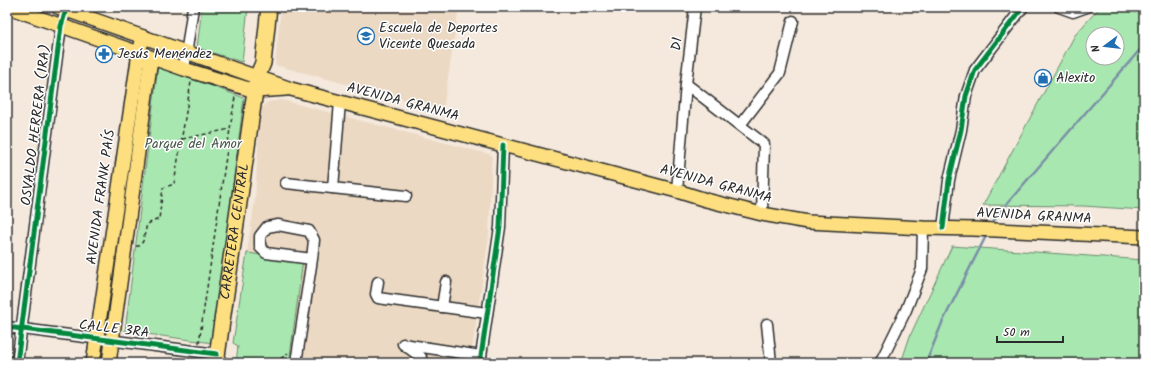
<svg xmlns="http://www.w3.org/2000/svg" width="1151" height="370" font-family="Kalam,sans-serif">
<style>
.built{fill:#ecd9c4}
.green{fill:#a8e8b0;stroke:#6a8a6e;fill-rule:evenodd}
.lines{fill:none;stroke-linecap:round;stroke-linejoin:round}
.stream{stroke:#7a8fa5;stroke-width:2.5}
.minor-casing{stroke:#2b2b2b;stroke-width:13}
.major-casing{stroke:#2b2b2b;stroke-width:16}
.highway-casing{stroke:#2b2b2b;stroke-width:18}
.path{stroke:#2b2b2b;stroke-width:1.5;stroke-dasharray:4 3;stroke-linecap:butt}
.minor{stroke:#fff;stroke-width:10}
.major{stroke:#fddf80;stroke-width:13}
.highway{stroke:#fddf80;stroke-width:15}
.cycleway-casing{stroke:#fff;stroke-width:8}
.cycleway{stroke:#00873e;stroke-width:5}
.labels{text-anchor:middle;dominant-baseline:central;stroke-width:3;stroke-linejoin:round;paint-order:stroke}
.poi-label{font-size:14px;fill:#2b2b2b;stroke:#fff;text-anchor:start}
.street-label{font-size:14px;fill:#2b2b2b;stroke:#fff}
.park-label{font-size:14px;fill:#4a5a4c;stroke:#fff}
</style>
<rect width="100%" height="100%" fill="#f4e9dc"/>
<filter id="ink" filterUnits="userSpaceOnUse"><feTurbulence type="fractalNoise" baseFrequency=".025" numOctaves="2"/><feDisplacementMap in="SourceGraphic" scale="8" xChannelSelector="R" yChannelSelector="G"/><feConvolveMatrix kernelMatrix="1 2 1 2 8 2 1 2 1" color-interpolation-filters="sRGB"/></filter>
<g filter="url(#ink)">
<g class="built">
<polygon points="281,7 459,7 443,110 275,65"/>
<polygon points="282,100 492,155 489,236 470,363 236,363 238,346 233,343 255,200 260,109 268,102"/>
</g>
<g class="green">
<polygon points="202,7 248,7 242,62 197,48"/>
<path d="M 1100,7 L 1144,7 L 1144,210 L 1083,206 L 983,205 L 1075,35 ZM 1093,34 L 1117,34 L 1117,58 L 1093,58 Z"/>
<polygon points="158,66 244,98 213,343 125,331"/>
<polygon points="137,101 139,101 107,327 105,326"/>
<polygon points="952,246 1144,260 1144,363 901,363 910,336"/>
<polygon points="247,253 303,260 289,363 236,363 238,346 233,343"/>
</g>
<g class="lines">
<g class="stream">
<polyline points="991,226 998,214 1144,45"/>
<polyline points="926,363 942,323 987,234"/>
</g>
<g class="minor-casing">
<g id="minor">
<polyline points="1059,7 1073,12 1087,7"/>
<polyline points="184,69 193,7"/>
<polyline points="686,84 764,144 762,214"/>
<polyline points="740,125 780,73 793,21"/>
<polyline points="286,183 406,196"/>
<polyline points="333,188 340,102"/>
<polyline points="677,191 686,84 695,7"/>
<polyline points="943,228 949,180 961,130 966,96 975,70 1023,7"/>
<polyline points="378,282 376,294 378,298 487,313"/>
<polyline points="442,307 446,282"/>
<polyline points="767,324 771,363"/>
<polyline points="7,327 217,354"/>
<polyline points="17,363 61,26 66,10"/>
<polyline points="296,363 312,259 314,240 309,231 278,225 267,227 260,236 260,247 266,253 312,259"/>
<polyline points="420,363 421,357 403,344 481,356"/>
<polyline points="480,363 500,227 503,145"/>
<polyline points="880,363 906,310 922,269 923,228"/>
</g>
</g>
<g class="major-casing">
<g id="major">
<polyline points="8,7 184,69 255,91 286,89"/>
<polyline points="58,7 291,89 677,191 706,200 762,214 808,222 923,228 974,229 1144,237"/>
<polyline points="93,363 139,53 143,37"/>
<polyline points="109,363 151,58"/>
</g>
</g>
<g class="highway-casing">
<g id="highway">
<path id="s1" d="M 216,363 L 255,91 L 257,77 L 263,63 L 269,7"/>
</g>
</g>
<g class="path">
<polyline points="182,139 230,129 235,97"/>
<polyline points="136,246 140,246 143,241 147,224 159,219 163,188 174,184 191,82"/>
<polyline points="199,343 230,129"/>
<polyline points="275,363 288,353"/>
</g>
<use href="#minor" class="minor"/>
<use href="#major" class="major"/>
<use href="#highway" class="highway"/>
<g class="cycleway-casing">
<g id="cycleway">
<polyline points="943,228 949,180 961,130 966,96 975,70 1023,7"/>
<polyline points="7,327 217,354"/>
<polyline points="17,363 61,26 66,10"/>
<polyline points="480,363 500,227 503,145"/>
</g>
</g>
<use href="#cycleway" class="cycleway"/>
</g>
</g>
<defs>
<g id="school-ring" transform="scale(0.9)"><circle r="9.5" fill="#fff" stroke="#1f6fb2" stroke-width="1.5"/><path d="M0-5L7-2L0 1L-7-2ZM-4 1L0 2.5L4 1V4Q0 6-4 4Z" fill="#1f6fb2"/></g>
<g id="pharmacy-ring" transform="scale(0.9)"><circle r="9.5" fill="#fff" stroke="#1f6fb2" stroke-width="1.5"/><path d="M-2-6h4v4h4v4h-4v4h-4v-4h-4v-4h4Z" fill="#1f6fb2"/></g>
<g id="shop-ring" transform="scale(0.9)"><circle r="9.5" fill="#fff" stroke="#1f6fb2" stroke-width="1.5"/><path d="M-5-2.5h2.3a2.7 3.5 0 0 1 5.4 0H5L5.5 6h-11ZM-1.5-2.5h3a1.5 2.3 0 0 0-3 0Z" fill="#1f6fb2"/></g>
</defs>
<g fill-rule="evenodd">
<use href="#school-ring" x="366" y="36"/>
<use href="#pharmacy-ring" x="104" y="54"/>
<use href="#shop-ring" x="1043" y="78"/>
</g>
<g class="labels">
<g class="poi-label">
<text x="379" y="28">Escuela de Deportes<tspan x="379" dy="16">Vicente Quesada</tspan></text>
<text x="117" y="54">Jesús Menéndez</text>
<text x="1056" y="78">Alexito</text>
</g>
<g class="street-label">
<text transform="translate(677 44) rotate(-84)">D1</text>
<text transform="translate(403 102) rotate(15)">AVENIDA GRANMA</text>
<text transform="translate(36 125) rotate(-83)">OSVALDO HERRERA (1RA)</text>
<text transform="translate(716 184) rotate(15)">AVENIDA GRANMA</text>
<text transform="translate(101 197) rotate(-82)">AVENIDA FRANK PAÍS</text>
<text transform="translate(1034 216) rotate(3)">AVENIDA GRANMA</text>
<text stroke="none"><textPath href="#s1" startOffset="133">CARRETERA CENTRAL</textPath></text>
<text transform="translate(114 329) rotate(7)">CALLE 3RA</text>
</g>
<g class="park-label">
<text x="193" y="144">Parque del Amor</text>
</g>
</g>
<rect width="1151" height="370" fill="none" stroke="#fff" stroke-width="24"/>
<rect x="12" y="12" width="1127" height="346" fill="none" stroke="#2b2b2b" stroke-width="1.5" filter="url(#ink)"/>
<g transform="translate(1105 46) rotate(255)"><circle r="19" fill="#ffffff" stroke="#aaaaaa"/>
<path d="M0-3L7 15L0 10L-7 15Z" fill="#1f6fb2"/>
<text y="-6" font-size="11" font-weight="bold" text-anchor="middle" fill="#2b2b2b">N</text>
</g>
<path d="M997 336v6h66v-6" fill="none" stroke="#2b2b2b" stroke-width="2"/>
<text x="1003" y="336" font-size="12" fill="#2b2b2b" stroke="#ffffff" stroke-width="3" paint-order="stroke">50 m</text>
</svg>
